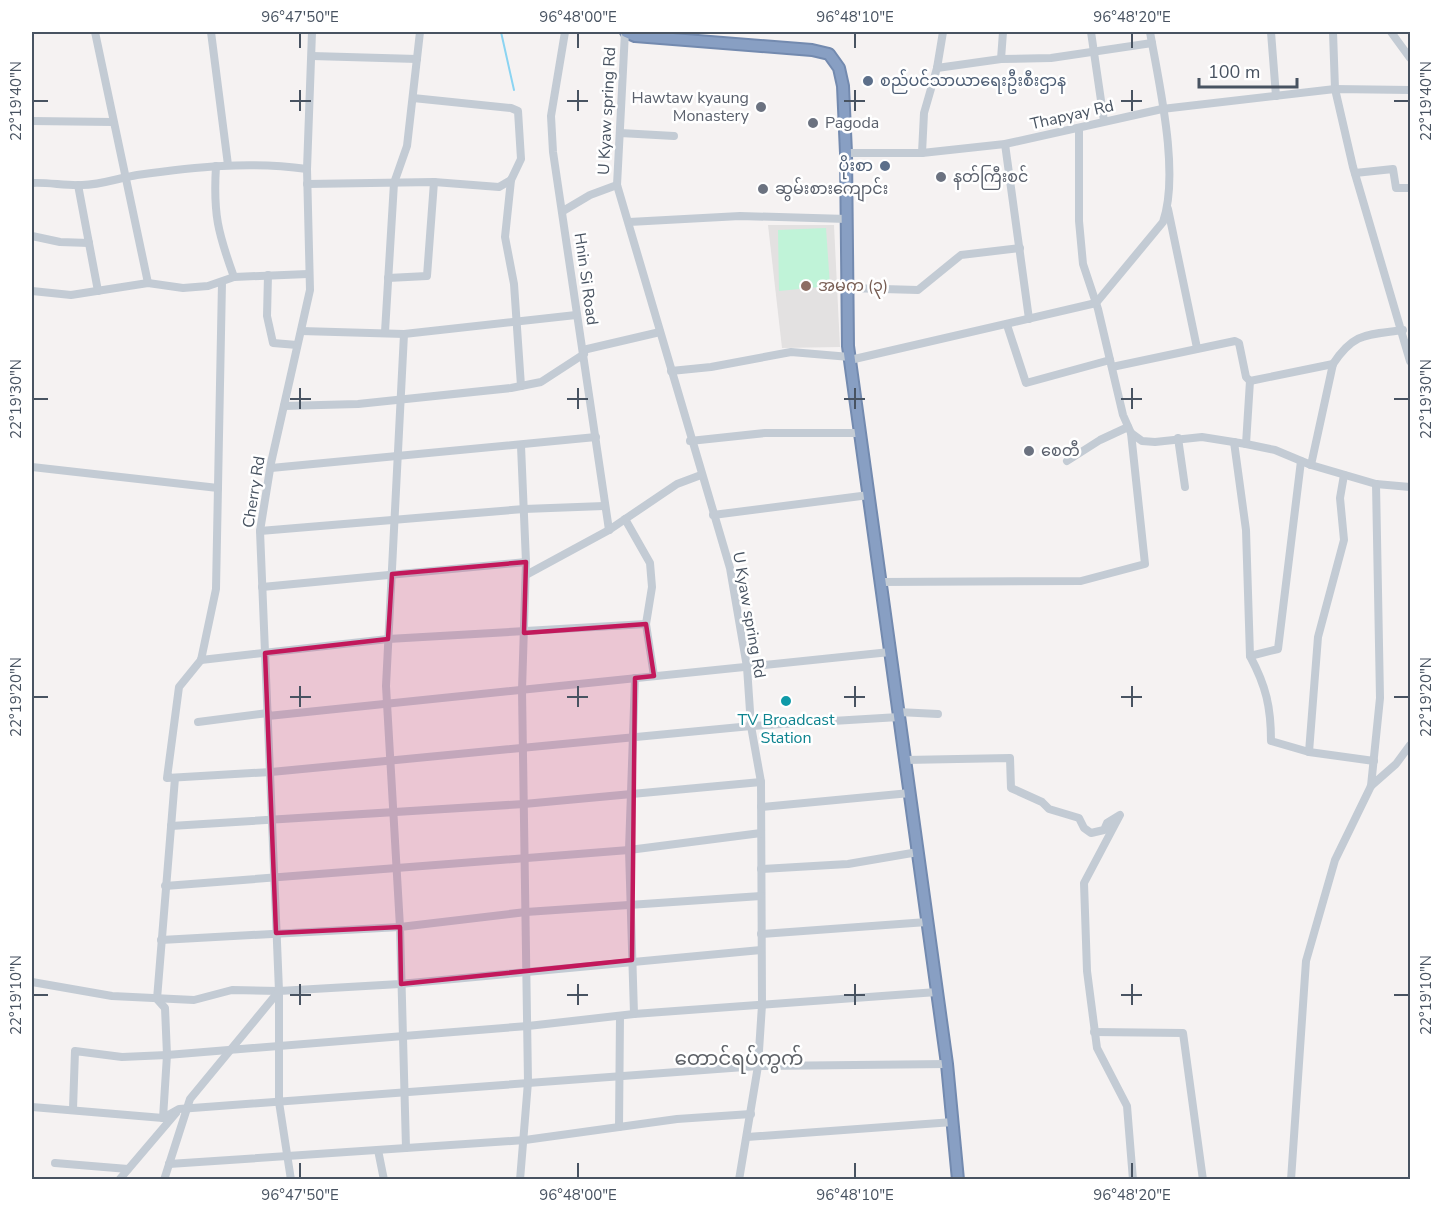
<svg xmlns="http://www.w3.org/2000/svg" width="1442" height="1211" font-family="'Nunito Sans','Noto Sans Myanmar',sans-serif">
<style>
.education{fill:#e3e1e1}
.pitch{fill:#c0f3d8}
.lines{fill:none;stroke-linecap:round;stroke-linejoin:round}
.stream{stroke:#8bd4f2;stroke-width:2}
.highway-casing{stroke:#738aaf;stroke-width:14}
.minor{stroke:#c3cbd4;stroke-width:8}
.highway{stroke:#889fc3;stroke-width:10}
.marked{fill:#c2185b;fill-opacity:0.2;stroke:#c2185b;stroke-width:4.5;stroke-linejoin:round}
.ticks{fill:none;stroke:#485361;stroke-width:2}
.service-dot{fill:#5c6f8a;stroke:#fff;stroke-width:2}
.worship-dot{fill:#6b7280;stroke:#fff;stroke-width:2}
.education-dot{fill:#8d6e63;stroke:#fff;stroke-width:2}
.culture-dot{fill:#0f9aa8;stroke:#fff;stroke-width:2}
.labels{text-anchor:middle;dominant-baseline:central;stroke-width:5;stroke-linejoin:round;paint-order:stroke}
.service-label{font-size:16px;fill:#4e5e75;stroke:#fff;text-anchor:start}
.worship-label{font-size:16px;fill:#5b616d;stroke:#fff;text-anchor:start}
.street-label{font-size:16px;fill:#485361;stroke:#fff}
.education-label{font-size:16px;fill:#785e54;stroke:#fff;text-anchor:start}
.culture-label{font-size:16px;fill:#0d838f;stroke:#fff}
.quarter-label{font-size:20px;fill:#5e6268;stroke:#fff}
.neatline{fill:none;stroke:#485361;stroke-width:2}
.ticks-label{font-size:15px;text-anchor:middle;fill:#485361}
</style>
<rect width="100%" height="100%" fill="#f5f2f2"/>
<polygon class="education" points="768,225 834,225 840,347 782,348"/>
<polygon class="pitch" points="826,228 830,286 779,291 778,230"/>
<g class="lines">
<polyline class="stream" points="501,32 514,90"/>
<g class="highway-casing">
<polyline id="highway" points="626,32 635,36 812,50 829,54 839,68 843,86 846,153 848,346 947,1064 958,1180"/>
</g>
<g class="minor">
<polyline points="95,32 148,283"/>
<polyline points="211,32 228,165"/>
<polyline points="565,32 551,116 553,152 609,530"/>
<polyline points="625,32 617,185 730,568 747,667 751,726 761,782 762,1005 758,1066 739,1180"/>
<polyline points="1091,32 1104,121"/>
<polyline points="1271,32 1276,96"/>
<polyline points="1333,32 1335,89 1353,167 1410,361"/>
<polyline points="1391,32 1410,58"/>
<polyline points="312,56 417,59"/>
<polyline points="1001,59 1003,32"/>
<polyline points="937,68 1001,59 1051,58 1152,43"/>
<polyline points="32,121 113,122"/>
<polyline points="1079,128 1079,221 1083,264 1098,309 1123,415 1131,433 1142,441 1155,442 1202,437 1246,444 1275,450 1311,465 1376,484 1410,487"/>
<polyline points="620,133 674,136"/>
<polyline points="1005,144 1029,319"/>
<polyline points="846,153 922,153 1005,144 1162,109 1335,89 1410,90"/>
<polyline points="922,153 924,113 937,68 943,32"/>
<path d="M 216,166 C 213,214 218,233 234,277"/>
<polyline points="1355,173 1393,169 1396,188 1410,188"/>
<polyline points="511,180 505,237 514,284 521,386"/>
<path d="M 32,183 C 49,182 65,186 82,185 C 100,185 119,178 137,175 C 195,167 248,161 307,169"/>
<polyline points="307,184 434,182 499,187 511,180 521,159 518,111 511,108 413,98"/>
<polyline points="78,185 98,291"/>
<polyline points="1168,209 1197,348"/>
<polyline points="563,211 590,195 617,185"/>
<polyline points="629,222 740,216 847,219"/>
<polyline points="32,236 60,242 89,243"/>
<polyline points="268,275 267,316 273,343 297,345"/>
<polyline points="388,278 427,276 434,182"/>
<polyline points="222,282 216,589 201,660 179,687 167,778 271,772 751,726 899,717"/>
<polyline points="848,288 918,290 961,255 1020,248"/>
<polyline points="32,291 71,295 148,283 183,288 208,286 234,277 308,274"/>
<polyline points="1007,325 1026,383 1110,360"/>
<polyline points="301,331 404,334 576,315"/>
<polyline points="385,332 394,183 407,146 420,32"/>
<polyline points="583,350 660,332"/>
<path d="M 850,360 L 1096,303 L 1163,222 C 1180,173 1159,84 1150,32"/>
<polyline points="1112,367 1235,341 1239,343 1246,377 1250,381 1246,444"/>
<polyline points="671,371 711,367 791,352 850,357"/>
<polyline points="1250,381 1333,364"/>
<polyline points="284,406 358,404 511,388 541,382 584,354"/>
<polyline points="1178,438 1185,487"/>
<polyline points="690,441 765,433 860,433"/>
<path d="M 1234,442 L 1246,530 L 1250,656 C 1266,686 1271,707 1271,741 L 1309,752 L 1374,761"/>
<polyline points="1067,461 1100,440 1128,427"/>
<path d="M 1311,465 L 1333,364 C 1354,332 1367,335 1403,330"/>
<polyline points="32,467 218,488"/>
<polyline points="271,468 596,437"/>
<polyline points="713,515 869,495"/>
<polyline points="625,519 650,563 652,587 646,624 654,676"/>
<polyline points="260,531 524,509 604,506"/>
<polyline points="526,575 609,530 677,484 701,475"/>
<polyline points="881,582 1081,581 1145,564 1131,433"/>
<polyline points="262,587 526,562"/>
<polyline points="1250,656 1278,649 1301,461"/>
<polyline points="201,660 388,639 646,624"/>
<polyline points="898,712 938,714"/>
<polyline points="268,716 890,652"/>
<polyline points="198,722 268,713"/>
<polyline points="1309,752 1318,637 1344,540 1340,498 1344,475"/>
<polyline points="905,760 1010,758 1011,788 1042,802 1049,809 1079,818 1084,828 1091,833 1104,830 1107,823 1120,815 1084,883 1087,971 1097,1048 1127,1106 1133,1180"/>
<polyline points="175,778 157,999 165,1008 167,1055 528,1026 634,1014 937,992"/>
<polyline points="1371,786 1396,764 1410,745"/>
<polyline points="761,807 910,793"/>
<polyline points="171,826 524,804 761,782"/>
<polyline points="761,869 848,864 918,852"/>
<polyline points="165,886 629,850 761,833"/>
<polyline points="761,934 927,922"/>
<polyline points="161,940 400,927 386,686 404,334"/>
<polyline points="32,982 112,996 194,1000 232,990 279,991 400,984 761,950"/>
<polyline points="634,1014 629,850 635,678"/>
<polyline points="1094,1032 1183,1033 1203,1180"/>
<polyline points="32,1107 163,1118"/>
<polyline points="73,1109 75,1051 122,1057 167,1055 163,1118 179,1109 758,1066 947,1064"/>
<polyline points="619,1127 620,1016"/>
<polyline points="747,1137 953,1122"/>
<polyline points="406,1148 400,927 526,912 761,896"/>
<polyline points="378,1150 384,1180"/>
<polyline points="55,1163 128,1169"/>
<polyline points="169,1164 525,1140 677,1119 751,1114"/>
<polyline points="119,1180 176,1113"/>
<polyline points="164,1180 190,1099 279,991"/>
<polyline points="291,1180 279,1102 279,991 260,531 271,463 310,290 307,169 312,32"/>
<polyline points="520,1180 528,1082 522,690 526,562 521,446"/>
<polyline points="1291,1180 1306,961 1335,860 1371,786 1380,698 1376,484"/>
</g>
<use href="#highway" class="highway"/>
</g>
<path class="marked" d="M 526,562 L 524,633 L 646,624 L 654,676 L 635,678 L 632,960 L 401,984 L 400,927 L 276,933 L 265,653 L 388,639 L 392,574 Z"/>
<path class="ticks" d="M 300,33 L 300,48M 578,33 L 578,48M 855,33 L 855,48M 1132,33 L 1132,48M 300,90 L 300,111M 578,90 L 578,111M 855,90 L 855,111M 1132,90 L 1132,111M 33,101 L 48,101M 290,101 L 311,101M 567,101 L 588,101M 844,101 L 865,101M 1121,101 L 1142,101M 1394,101 L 1409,101M 300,388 L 300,409M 578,388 L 578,409M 855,388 L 855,409M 1132,388 L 1132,409M 33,399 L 48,399M 290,399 L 311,399M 567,399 L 588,399M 844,399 L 865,399M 1121,399 L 1142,399M 1394,399 L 1409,399M 300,686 L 300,707M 578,686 L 578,707M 855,686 L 855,707M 1132,686 L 1132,707M 33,697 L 48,697M 290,697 L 311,697M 567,697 L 588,697M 844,697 L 865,697M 1121,697 L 1142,697M 1394,697 L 1409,697M 300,984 L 300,1005M 578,984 L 578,1005M 855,984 L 855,1005M 1132,984 L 1132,1005M 33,995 L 48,995M 290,995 L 311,995M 567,995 L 588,995M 844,995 L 865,995M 1121,995 L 1142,995M 1394,995 L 1409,995M 300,1163 L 300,1178M 578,1163 L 578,1178M 855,1163 L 855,1178M 1132,1163 L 1132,1178"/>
<g class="service-dot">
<circle cx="868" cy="81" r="6"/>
<circle cx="885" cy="166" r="6"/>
</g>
<g class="worship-dot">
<circle cx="761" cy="107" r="6"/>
<circle cx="813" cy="123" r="6"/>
<circle cx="941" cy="177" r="6"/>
<circle cx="763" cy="189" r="6"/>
<circle cx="1029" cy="451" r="6"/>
</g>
<circle class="education-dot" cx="806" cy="286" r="6"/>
<circle class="culture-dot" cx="786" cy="701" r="6"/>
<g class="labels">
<g class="service-label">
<text x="880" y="81">စည်ပင်သာယာရေးဦးစီးဌာန</text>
<text x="873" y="166" text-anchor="end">ပိုးစာ</text>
</g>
<g class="worship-label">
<text x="749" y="98" text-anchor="end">Hawtaw kyaung<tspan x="749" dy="18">Monastery</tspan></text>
<text x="825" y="123">Pagoda</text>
<text x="953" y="177">နတ်ကြီးစင်</text>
<text x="775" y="189">ဆွမ်းစားကျောင်း</text>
<text x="1041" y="451">စေတီ</text>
</g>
<g class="street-label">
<text transform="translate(607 111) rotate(-87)">U Kyaw spring Rd</text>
<text transform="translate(1072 115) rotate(-13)">Thapyay Rd</text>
<text transform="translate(586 279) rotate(82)">Hnin Si Road</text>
<text transform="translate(254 492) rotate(-81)">Cherry Rd</text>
<text transform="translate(749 615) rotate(80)">U Kyaw spring Rd</text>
</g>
<g class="education-label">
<text x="818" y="286">အမက (၃)</text>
</g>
<g class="culture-label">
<text x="786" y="720">TV Broadcast<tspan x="786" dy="18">Station</tspan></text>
</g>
<g class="quarter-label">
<text x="739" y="1058">တောင်ရပ်ကွက်</text>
</g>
</g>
<rect width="1442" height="1211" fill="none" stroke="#ffffff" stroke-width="66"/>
<path d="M1199 78v9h98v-9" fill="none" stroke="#485361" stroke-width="3"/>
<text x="1208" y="78" font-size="18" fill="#485361" stroke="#ffffff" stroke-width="4.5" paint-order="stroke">100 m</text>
<rect x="33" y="33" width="1376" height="1145" class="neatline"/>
<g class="ticks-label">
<text x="300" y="22">96°47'50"E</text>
<text x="578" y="22">96°48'00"E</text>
<text x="855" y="22">96°48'10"E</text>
<text x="1132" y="22">96°48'20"E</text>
<text transform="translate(16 101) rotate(-90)" y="5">22°19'40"N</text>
<text transform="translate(1426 101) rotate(-90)" y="5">22°19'40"N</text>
<text transform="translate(16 399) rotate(-90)" y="5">22°19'30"N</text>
<text transform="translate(1426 399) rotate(-90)" y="5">22°19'30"N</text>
<text transform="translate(16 697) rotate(-90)" y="5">22°19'20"N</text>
<text transform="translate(1426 697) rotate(-90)" y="5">22°19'20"N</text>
<text transform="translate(16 995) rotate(-90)" y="5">22°19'10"N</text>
<text transform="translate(1426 995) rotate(-90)" y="5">22°19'10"N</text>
<text x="300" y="1200">96°47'50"E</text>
<text x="578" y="1200">96°48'00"E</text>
<text x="855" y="1200">96°48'10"E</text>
<text x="1132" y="1200">96°48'20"E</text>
</g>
</svg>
